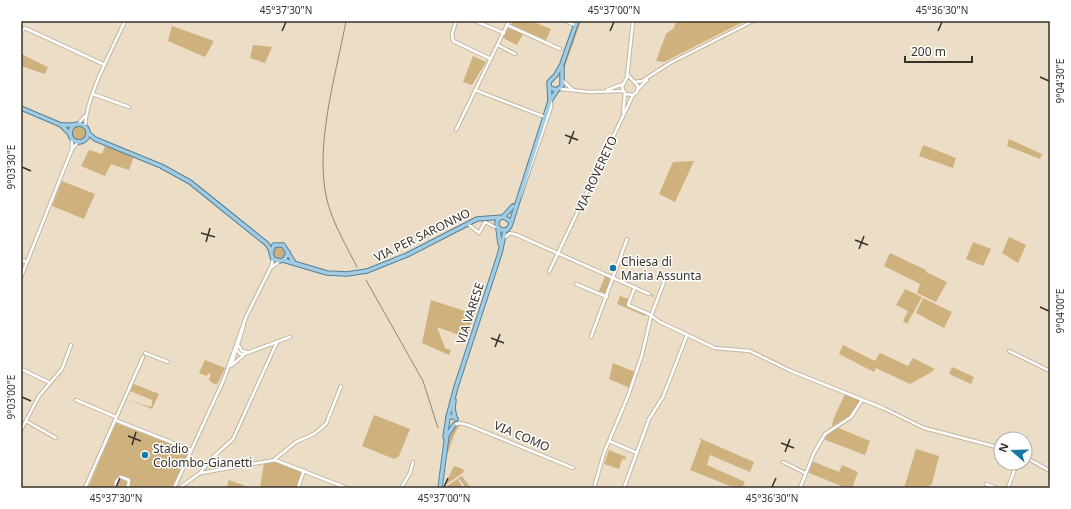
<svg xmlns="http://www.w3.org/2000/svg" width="1071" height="509" font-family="'Noto Sans',sans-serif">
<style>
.green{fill:#cfb17e}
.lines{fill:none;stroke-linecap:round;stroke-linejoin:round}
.minor-tunnel{stroke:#c7bba7;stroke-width:2.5;stroke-dasharray:2.5 1;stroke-linecap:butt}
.minor-casing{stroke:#c3b59f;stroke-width:4.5}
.major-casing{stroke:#548096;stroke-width:5.5}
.minor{stroke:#fff;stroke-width:2.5}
.major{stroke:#a2cce3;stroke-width:3.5}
.rail{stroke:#918777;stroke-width:1}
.ticks{fill:none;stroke:#373129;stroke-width:1.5}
.poi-dot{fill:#1478a4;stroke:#fff;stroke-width:1.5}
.labels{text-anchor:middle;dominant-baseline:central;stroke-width:3;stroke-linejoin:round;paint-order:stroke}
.street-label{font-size:12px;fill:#373129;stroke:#fff}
.poi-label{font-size:12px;fill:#373129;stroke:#fff;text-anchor:start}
.neatline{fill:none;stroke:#373129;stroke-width:1.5}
.ticks-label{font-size:10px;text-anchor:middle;fill:#373129}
</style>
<rect width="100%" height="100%" fill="#ebddc6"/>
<g class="green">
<polygon points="513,21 531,21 551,29 546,40 511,25"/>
<polygon points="578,21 581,21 562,75 564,62"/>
<polygon points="676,21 745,21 664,62 656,61 666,34 674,28"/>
<polygon points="172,26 214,41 205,57 168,41"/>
<polygon points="510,28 523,34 517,45 503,38 507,29"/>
<polygon points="253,45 272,47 265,63 250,58"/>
<polygon points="21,54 48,67 45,74 21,66"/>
<polygon points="473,56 486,62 472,85 463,82"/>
<circle cx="79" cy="133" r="7"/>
<polygon points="1009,139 1042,154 1040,159 1007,146"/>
<polygon points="923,145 956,158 953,168 919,156"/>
<polygon points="105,146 134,156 129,170 111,164 105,176 81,166 89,150 102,154"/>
<polygon points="694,161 675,202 659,194 673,162"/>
<polygon points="62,181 95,194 84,219 52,206"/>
<polygon points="1009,237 1026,245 1018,263 1002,253"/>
<polygon points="973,242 991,249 983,266 966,259"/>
<circle cx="279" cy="252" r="6"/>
<polygon points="890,253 926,270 926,272 947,282 936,302 917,293 920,284 884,266"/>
<polygon points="605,276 612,279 606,294 599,291"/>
<polygon points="905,289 922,297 907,324 903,321 908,311 896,305"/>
<polygon points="620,296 629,299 627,304 646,313 645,316 617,304"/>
<polygon points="923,298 952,312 944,328 916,313"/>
<polygon points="431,300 474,314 467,338 437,327 445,348 451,350 449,355 422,343"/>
<polygon points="843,345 875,361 880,353 908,366 913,358 935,369 930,373 910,384 876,368 874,372 839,354"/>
<polygon points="205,360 225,368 217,385 211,382 209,379 211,375 208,373 207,376 199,373"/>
<polygon points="613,363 635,372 630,388 609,379"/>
<polygon points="952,367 974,377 971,384 949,374"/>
<polygon points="134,384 159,394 152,409 126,399 150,407 152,405 152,400 130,391"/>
<polygon points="845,394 861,401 851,416 833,426 832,425 833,420"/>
<polygon points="374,415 410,429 399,456 394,459 362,446"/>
<polygon points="116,423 187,450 188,453 172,488 88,488"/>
<path d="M 462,424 C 453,430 451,448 446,457 L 449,435 L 452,428 Z"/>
<polygon points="836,427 870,441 865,455 823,439"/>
<polygon points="699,438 754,462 750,472 710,455 707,465 745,482 742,488 735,488 690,470 701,441"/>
<polygon points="916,449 939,456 932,484 926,488 904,488"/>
<polygon points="609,450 626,457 625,460 622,459 619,469 604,464"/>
<polygon points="812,461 839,472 842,465 858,472 852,488 846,488 807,472"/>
<polygon points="278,462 302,471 296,488 260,488 264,463"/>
<polygon points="454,466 463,469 464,472 444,486"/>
<polygon points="462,476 471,488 468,488 461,478 458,480 464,488 444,488"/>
<polygon points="229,480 251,488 226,488"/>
</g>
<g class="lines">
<polyline class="minor-tunnel" points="649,294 654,296"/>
<g class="minor-casing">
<g id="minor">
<polyline points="456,21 452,34 453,41 491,59"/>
<polyline points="475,21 504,33"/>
<polyline points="565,21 575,25"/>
<polyline points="507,25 560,49"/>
<polyline points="21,32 25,28 105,65"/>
<polyline points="498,45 515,54"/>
<polyline points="627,74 638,86 637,92 633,95 625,94 622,87 627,77 633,21"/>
<polyline points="563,81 573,90"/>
<polyline points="635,82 642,81 670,63 753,21"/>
<polyline points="561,89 590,92 623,91"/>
<polyline points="638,89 647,80"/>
<polyline points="475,90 545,117"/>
<polyline points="607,90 623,84"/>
<polyline points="93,94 129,107"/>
<polyline points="623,113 625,94"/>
<polyline points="78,124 85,116"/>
<path d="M 85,127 C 86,96 112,50 125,21"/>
<polyline points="456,130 509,21"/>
<polyline points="72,149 79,141"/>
<polyline points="520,197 551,107 551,102"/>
<polyline points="468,224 479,233 485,222 495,227"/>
<polyline points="505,237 510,233 517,235 649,294"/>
<polyline points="21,260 27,262"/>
<polyline points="272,267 280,261"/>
<polyline points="549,272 633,95"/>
<polyline points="21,277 72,149 72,138"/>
<polyline points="576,284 607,297"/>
<polyline points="635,287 628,305 649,314 660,322 715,348 750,351 791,371 883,408 924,428 1001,448"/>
<polyline points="591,337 627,239"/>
<polyline points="239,346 242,351 247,352"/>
<polyline points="237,350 240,354 244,354 290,337"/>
<polyline points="1009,351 1050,371"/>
<polyline points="145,353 168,362"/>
<polyline points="232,365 245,354"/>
<polyline points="231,366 244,325"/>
<polyline points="21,369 50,383"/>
<polyline points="76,400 116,417"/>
<polyline points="115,420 191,450"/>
<polyline points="26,421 56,438"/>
<polyline points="454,425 459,423 468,425 573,468"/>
<polyline points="21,430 39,396 62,369 71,345"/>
<polyline points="609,441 637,453"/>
<polyline points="1025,457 1050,471"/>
<polyline points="275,459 296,442 314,434 326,424 341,386"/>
<polyline points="783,462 805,473"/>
<polyline points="201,473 275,460 347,488"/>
<polyline points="986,484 997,488"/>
<polyline points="85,488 143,357"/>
<polyline points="118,488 116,487 116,482 121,477 129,480 128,488"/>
<polyline points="174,488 224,379 246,317 271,267 273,259"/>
<polyline points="179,488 200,473 212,458 233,439 277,342"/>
<polyline points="298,488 304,470"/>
<polyline points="401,488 410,473 413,462"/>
<polyline points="594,488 604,453 628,396 642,355 651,316 664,282"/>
<polyline points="624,488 649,419 663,397 687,335"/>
<polyline points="800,488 814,453 825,434 851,417 862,400"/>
<polyline points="1008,488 1017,463"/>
</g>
</g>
<g class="major-casing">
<g id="major">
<polyline points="550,88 557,90 562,86 562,67"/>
<polyline points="550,100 549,82 556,75 562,64 577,21"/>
<polyline points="21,108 61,125 70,134"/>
<circle cx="79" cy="133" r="9"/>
<polyline points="61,125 74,125"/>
<polyline points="88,133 95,139 161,166 190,182 267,244 271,251"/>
<polyline points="504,216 513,206"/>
<polyline points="500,218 497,221 497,226 501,230 507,230 510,226 550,101 557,90"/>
<polyline points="498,228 500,244"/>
<polyline points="288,252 285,259 280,261 273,259 271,253 274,245 283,245 293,261"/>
<polyline points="283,260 327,273 347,274 367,271 407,255 477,219 504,217 510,221"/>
<polyline points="454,400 453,409 455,417"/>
<polyline points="448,417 456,387 500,253 505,230"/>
<polyline points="445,437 448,418 452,416 456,419"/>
<polyline points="440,488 447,435 454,425"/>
</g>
</g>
<use href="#minor" class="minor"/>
<use href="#major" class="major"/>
<g class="rail">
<path d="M 346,21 C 336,75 314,146 327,200 C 333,224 346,245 357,267"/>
<polyline points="366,280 423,381 438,428"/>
<polyline points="460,478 467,488"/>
</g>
</g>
<path class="ticks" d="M 282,31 L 286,22M 610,31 L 614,22M 938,31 L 942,22M 1040,77 L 1049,81M 565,135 L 578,140M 569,144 L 574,131M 22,167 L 31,171M 201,233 L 215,237M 855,240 L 868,245M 206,242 L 210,228M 859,249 L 864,236M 1040,307 L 1049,311M 491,338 L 504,343M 495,347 L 500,334M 22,397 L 31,401M 128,436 L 141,441M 781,443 L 794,448M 132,445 L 136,432M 785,452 L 790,439M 116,487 L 120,478M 444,487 L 448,478M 772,487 L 776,478"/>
<g class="poi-dot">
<circle cx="613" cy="268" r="4"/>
<circle cx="145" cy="455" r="4"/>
</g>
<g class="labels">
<g class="street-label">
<text transform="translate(596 174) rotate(-65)">VIA ROVERETO</text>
<text transform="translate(422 235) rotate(-26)">VIA PER SARONNO</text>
<text transform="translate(470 313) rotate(-72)">VIA VARESE</text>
<text transform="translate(522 436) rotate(23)">VIA COMO</text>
</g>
<g class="poi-label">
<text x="621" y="261">Chiesa di<tspan x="621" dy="14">Maria Assunta</tspan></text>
<text x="153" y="448">Stadio<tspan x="153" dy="14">Colombo-Gianetti</tspan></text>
</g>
</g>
<rect width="1071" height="509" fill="none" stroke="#ffffff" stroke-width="44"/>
<g transform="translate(1013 451) rotate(290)"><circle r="19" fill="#ffffff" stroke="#afada9"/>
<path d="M0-3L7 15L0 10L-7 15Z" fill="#1478a4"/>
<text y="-6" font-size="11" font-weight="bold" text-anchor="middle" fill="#373129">N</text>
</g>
<path d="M905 56v6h67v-6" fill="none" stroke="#373129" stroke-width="2"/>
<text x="911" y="56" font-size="12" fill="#373129" stroke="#ffffff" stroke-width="3" paint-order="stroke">200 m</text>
<rect x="22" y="22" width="1027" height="465" class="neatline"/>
<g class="ticks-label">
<text x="286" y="14">45°37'30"N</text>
<text x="614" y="14">45°37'00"N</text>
<text x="942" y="14">45°36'30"N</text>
<text transform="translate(1060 81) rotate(-90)" y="4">9°04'30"E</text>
<text transform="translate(11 167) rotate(-90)" y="4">9°03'30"E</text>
<text transform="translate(1060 311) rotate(-90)" y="4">9°04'00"E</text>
<text transform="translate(11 397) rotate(-90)" y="4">9°03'00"E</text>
<text x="116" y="502">45°37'30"N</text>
<text x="444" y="502">45°37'00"N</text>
<text x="772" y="502">45°36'30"N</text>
</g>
</svg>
